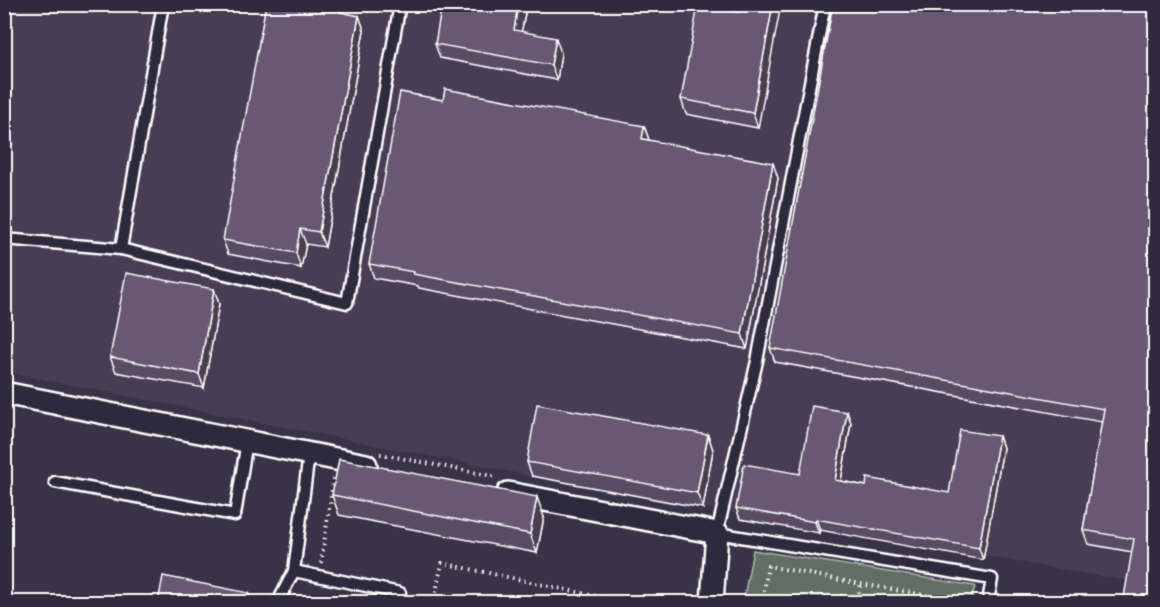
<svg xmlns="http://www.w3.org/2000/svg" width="1160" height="607" font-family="'Shantell Sans',sans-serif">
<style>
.built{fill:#483e55}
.green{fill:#626e63;stroke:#b0b6b1;stroke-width:1.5}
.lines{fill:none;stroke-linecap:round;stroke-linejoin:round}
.service-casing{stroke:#fff;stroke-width:15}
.minor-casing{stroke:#fff;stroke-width:26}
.path{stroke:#fff;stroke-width:4;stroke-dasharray:1.5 4.5;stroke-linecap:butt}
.service{stroke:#2f2a3d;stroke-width:10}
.minor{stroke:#2f2a3d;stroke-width:21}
.wall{fill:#594c63;stroke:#fff;stroke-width:1.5}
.shaded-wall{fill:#483e50;stroke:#fff;stroke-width:1.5}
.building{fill:#675873;stroke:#fff;stroke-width:1.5}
</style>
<rect width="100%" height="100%" fill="#3a3348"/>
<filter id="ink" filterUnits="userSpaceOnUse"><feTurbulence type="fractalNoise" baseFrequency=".0167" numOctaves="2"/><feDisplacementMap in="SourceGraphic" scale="12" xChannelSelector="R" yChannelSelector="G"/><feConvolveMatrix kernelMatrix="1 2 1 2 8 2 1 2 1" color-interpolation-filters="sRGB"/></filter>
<g filter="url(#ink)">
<polygon class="built" points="4,5 1155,5 1134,582 984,556 983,560 820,530 819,533 740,519 740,514 532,476 5,372"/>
<polygon class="green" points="753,550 975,586 971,602 743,602"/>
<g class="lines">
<g class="service-casing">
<g id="service">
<polyline points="825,4 757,361 717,533 992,579 988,602"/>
<polyline points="4,239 121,249 347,303 400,4"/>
<polyline points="121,249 163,4"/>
<polyline points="309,454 294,571 400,593"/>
<polyline points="55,482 235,515 247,441"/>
<polyline points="278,602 294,571"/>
</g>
</g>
<g class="minor-casing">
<g id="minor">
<polyline points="4,393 366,465"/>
<polyline points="508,493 717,533 712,602"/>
</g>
</g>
<g class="path">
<polyline points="380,454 497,477"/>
<polyline points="321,563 334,476"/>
<polyline points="413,596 434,601 442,563 614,600"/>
<polyline points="763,597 768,566 861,584 964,602"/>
<polyline points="858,599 861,584"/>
<polyline points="434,601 441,602"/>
<polyline points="334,602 336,591"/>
<polyline points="762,602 763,597 792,602"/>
<polyline points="840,602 841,596 875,602"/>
</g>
<use href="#service" class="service"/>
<use href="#minor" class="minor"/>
</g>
<g class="wall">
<polygon points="1155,4 1155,603 1132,552 1088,544 1083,530 1102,422 775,362 770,348"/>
<polygon points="526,8 521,32 561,53 557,80 440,58 435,44"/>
<polygon points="738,12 758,128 686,114 681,99"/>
<polygon points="344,13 359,16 364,30 325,247 306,244 301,268 228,254 223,240"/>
<polygon points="443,100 644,126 649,140 778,178 747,349 419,288 418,286 374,278 369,264"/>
<polygon points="214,289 219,304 204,388 116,372 110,357"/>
<polygon points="847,412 851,423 841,481 866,486 949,493 999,436 1003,448 983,560 820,530 819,533 740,519 736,508 800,474"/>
<polygon points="708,435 713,450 703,508 532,476 527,462"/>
<polygon points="332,495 544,517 537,553 339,515"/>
</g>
<g class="shaded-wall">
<polygon points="518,4 524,4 526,8 519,45 514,30"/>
<polygon points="773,4 781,4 758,128 753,113"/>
<polygon points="359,16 364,30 325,247 319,232"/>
<polygon points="556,38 561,53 557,80 551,65"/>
<polygon points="644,126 649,140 642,139"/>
<polygon points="773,163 778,178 747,349 742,334"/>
<polygon points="300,229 306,244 301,268 296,253"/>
<polygon points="214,289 219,304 204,388 199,374"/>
<polygon points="847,412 851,423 839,492 835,480"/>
<polygon points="708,435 713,450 703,508 697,493"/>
<polygon points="999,436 1003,448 983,560 979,548"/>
<polygon points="537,497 544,517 537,553 530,534"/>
<polygon points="816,519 820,530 819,533 815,522"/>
<polygon points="249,593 250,597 249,603 247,603"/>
</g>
<g class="building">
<polygon points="266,4 335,4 342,6 340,12 359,16 319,232 300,229 296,253 223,240"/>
<polygon points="442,4 518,4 514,30 556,38 551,65 435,44"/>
<polygon points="739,4 773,4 753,113 681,99 698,5 738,12"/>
<polygon points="833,4 1155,4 1155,603 1123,603 1134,539 1083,530 1104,409 770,348"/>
<polygon points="445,89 644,126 642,139 773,163 742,334 413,274 414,272 369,264 400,92 443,100"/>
<polygon points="126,273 214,289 199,374 110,357"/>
<polygon points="537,404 708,435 697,493 527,462"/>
<polygon points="812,406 847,412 835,480 866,486 867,478 949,493 960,430 999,436 979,548 816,519 815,522 736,508 744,464 800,474"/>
<polygon points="339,459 537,497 530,534 332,495"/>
<polygon points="163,576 249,593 247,603 158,603"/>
</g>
</g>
<rect width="1160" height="607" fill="none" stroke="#2f2a3d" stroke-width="24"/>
<rect x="12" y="12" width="1136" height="583" fill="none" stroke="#fff" stroke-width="2" filter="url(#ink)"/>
</svg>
